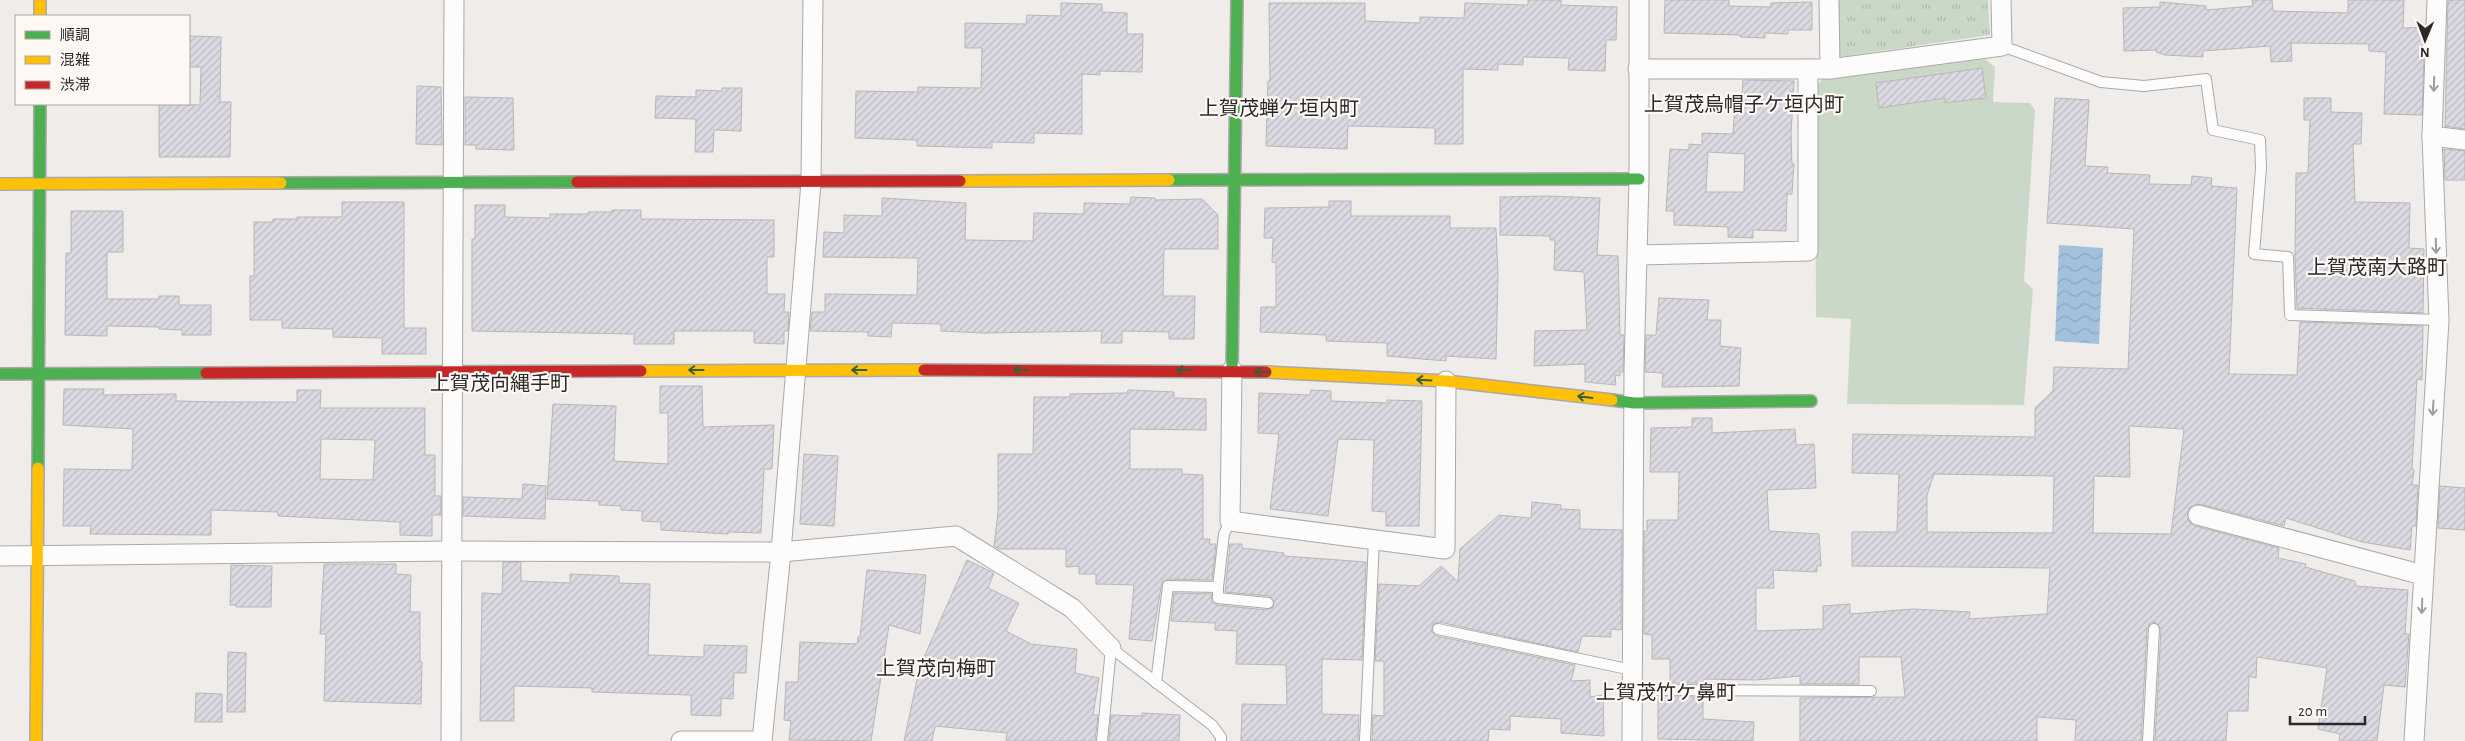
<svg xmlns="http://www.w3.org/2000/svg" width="2465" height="741" font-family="'Alegreya Sans','Noto Sans JP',sans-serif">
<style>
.park{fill:url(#park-tufts)}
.pitch{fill:#cad9c7}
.water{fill:url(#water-waves)}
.building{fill:url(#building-hatch);stroke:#b8b7b6;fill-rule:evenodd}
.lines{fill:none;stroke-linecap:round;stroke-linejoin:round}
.lane-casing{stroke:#aba8a7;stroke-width:12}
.street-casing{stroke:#aba8a7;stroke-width:21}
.fast-casing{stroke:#aba8a7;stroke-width:14}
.slow-casing{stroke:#aba8a7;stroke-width:14}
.jam-casing{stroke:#aba8a7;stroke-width:14}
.lane{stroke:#fdfcfc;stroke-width:10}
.street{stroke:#fdfcfc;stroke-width:19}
.fast{stroke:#4caf50;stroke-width:11}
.slow{stroke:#ffc107;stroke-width:11}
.jam{stroke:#c62828;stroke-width:11}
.oneway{stroke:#9e9d9d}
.oneway2{stroke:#385f38}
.labels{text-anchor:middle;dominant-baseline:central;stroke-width:4.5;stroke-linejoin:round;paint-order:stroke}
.neighbourhood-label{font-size:20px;fill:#2b2928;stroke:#fef8f5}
</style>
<defs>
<pattern id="park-tufts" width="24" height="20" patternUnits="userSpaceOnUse" patternTransform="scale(1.25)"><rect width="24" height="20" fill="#cad9c7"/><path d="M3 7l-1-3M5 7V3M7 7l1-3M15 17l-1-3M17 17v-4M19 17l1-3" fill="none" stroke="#aebaab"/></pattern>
<pattern id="water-waves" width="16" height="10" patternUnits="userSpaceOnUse" patternTransform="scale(1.25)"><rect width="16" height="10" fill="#a3c1dd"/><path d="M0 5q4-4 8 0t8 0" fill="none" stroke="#8ca6be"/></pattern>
<pattern id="building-hatch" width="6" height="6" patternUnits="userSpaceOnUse" patternTransform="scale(1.25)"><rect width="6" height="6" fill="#dbdae3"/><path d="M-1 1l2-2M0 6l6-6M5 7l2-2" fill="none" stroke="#bcbbc3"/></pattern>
</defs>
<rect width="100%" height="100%" fill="#efecea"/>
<polygon class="park" points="1838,0 1988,0 1990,35 1840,57"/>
<polygon class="pitch" points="1984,58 1995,67 1993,102 2030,103 2035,110 2024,281 2033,289 2024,405 1847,404 1851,319 1816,317 1815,88 1824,77"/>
<polygon class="water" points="2059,245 2103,248 2099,344 2055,341"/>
<g class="building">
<polygon points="1528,0 1561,0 1561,5 1617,7 1616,40 1606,40 1605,71 1568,70 1569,58 1523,57 1523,65 1498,64 1498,70 1463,69 1463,144 1435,144 1435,128 1348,126 1347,149 1266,146 1268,81 1270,81 1269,3 1365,3 1365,21 1420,23 1420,17 1464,18 1465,3 1528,5"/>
<polygon points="1665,0 1729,0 1729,6 1771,7 1771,3 1812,2 1812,30 1788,30 1788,34 1765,33 1765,38 1740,37 1740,35 1664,33"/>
<polygon points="2252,0 2272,0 2273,11 2348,13 2348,0 2404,0 2403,28 2425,27 2422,115 2384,114 2386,52 2369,51 2369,44 2291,43 2292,61 2271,62 2270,46 2203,51 2203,57 2165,55 2156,52 2157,50 2124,51 2123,8 2160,7 2160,2 2206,6 2206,10 2253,6"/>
<polygon points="2448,0 2465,0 2465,129 2445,126"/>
<polygon points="1061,3 1102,4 1102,12 1127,13 1127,34 1143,34 1142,72 1100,71 1100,75 1082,74 1082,134 1034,133 1034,143 992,142 992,148 917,146 917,140 855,138 856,91 918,92 918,87 981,88 982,48 965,48 965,23 1026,24 1027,15 1061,16"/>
<polygon points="190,36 221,37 220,102 231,102 230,157 159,157 159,104 200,105 201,67 189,67"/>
<polygon points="1982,68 1986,98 1945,103 1945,98 1879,108 1876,83"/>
<path d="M 1743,80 L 1794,81 L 1791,134 L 1792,164 L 1794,164 L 1792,194 L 1787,194 L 1786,231 L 1753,230 L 1753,238 L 1728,237 L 1728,227 L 1674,225 L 1674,211 L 1666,211 L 1670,149 L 1689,150 L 1689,144 L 1702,145 L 1702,133 L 1733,134 L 1735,106 L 1741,107 ZM 1708,152 L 1745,154 L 1744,192 L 1706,192 Z"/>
<polygon points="417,86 441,87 442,145 416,144"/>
<polygon points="722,88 742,88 741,131 714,130 713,152 695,152 696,119 655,118 656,96 696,97 696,90 722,91"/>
<polygon points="465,97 513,98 514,150 476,149 476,145 465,145"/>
<path d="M 2055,98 L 2089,100 L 2085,166 L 2108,167 L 2107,173 L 2150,175 L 2149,184 L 2191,185 L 2192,176 L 2212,178 L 2211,186 L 2237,188 L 2229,374 L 2297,375 L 2300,322 L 2423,326 L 2422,380 L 2417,379 L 2412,469 L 2414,470 L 2412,485 L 2418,485 L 2416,526 L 2412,526 L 2410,550 L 2362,542 L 2286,518 L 2284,526 L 2200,504 L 2190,507 L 2187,513 L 2190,523 L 2195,526 L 2279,548 L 2278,558 L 2306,564 L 2305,567 L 2355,581 L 2356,586 L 2408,590 L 2405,634 L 2409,634 L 2405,687 L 2384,685 L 2377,741 L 2339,741 L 2340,734 L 2318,729 L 2327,668 L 2257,657 L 2256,678 L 2249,676 L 2248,711 L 2228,711 L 2226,741 L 2155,741 L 2161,629 L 2155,622 L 2150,623 L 2147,629 L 2141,741 L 2075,741 L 2076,720 L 2037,717 L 2037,741 L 1800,741 L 1800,698 L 1905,697 L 1901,657 L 1859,657 L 1859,684 L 1800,684 L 1800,676 L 1756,680 L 1704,679 L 1704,683 L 1670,683 L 1670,659 L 1652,659 L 1652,635 L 1644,634 L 1644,531 L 1647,531 L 1647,520 L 1678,520 L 1679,472 L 1650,472 L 1651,428 L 1692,427 L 1692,418 L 1712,418 L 1712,433 L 1795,429 L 1796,445 L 1814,444 L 1816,488 L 1767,490 L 1769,531 L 1819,534 L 1821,566 L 1817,566 L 1817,572 L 1773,570 L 1774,588 L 1756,588 L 1756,631 L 1823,629 L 1823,606 L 1850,604 L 1850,614 L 1913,609 L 1970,612 L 1969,619 L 2047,614 L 2050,568 L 1852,566 L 1852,532 L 1897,532 L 1899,474 L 1852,473 L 1853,434 L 2035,437 L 2035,408 L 2053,391 L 2054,367 L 2128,369 L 2134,229 L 2047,223 ZM 2129,426 L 2184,429 L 2171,534 L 2093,533 L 2094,476 L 2130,477 ZM 1934,474 L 2054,476 L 2053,533 L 1927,532 L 1927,495 Z"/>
<polygon points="2304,98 2331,98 2331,112 2362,113 2361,144 2353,144 2355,202 2410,203 2409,248 2424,249 2423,313 2297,308 2295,255 2296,173 2308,173 2310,120 2304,120"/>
<polygon points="2444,149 2465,151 2465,180 2445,180"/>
<polygon points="1547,196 1600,198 1597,255 1618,256 1620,335 1624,335 1623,372 1620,372 1620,376 1615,375 1616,385 1585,382 1585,364 1534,366 1535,331 1587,330 1584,272 1554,270 1555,240 1550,240 1550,236 1500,235 1500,197"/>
<polygon points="1131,197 1155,198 1155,200 1202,199 1218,215 1218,249 1164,249 1163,296 1195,296 1194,339 1169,339 1169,332 1122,331 1122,343 1101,343 1102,331 984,333 941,331 941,324 892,323 891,337 868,336 868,332 810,331 812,312 825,312 825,294 917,295 918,258 823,257 824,232 844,233 844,215 882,216 882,198 966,203 965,240 1033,241 1034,213 1084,214 1084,203 1130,204"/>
<polygon points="1329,201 1351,201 1351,216 1450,216 1450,228 1496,228 1498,276 1496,359 1446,356 1446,361 1387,356 1387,343 1326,341 1326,335 1260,332 1261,307 1276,307 1276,263 1272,262 1273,238 1264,238 1265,208 1329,207"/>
<polygon points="342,202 404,202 404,328 426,328 426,354 382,354 382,338 333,337 333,329 282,328 282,320 250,320 250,276 254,276 254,222 273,222 273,219 297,219 297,217 342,217"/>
<polygon points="475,205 505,205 505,217 550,218 550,214 588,214 588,212 612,212 612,210 641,210 641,219 774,220 774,257 767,257 767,294 785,294 784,312 789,312 788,331 784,331 784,344 754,343 754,331 674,331 674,344 634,344 634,334 472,331 472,239 475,239"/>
<polygon points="71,211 123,211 123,252 107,252 107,299 159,299 159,296 179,296 179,305 211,305 211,335 182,335 182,330 159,329 159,327 107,326 107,336 65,335 66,253 71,253"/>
<polygon points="1659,298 1709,300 1707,320 1721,320 1720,346 1741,348 1739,386 1662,387 1663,373 1645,372 1646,335 1656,335"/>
<polygon points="660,386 702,386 703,427 774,425 772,469 764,469 761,533 728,532 728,534 661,530 661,522 642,521 642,511 621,510 621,506 599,505 599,501 547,499 553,404 616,406 614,461 668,464 668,413 660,413"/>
<path d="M 64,389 L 104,389 L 103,395 L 176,394 L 176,401 L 220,402 L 297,402 L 297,390 L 321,390 L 320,408 L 425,408 L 425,455 L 435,455 L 435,496 L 441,496 L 441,515 L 432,515 L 432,536 L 400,535 L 400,522 L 278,516 L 278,512 L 211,510 L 211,535 L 90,534 L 91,526 L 63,526 L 64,469 L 132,470 L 133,429 L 63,425 ZM 321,439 L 375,440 L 373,480 L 320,479 Z"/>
<polygon points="1128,390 1174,392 1174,398 1206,399 1206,430 1130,429 1130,469 1182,469 1182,474 1203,475 1203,539 1210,539 1209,544 1216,544 1212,580 1168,579 1162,582 1152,641 1129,639 1134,585 1096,584 1096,574 1079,574 1079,566 1066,567 1066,549 999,549 994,546 998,513 998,454 1033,454 1034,397 1070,397 1070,394 1127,393"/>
<polygon points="1311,390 1331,391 1331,401 1387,403 1387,400 1422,401 1419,526 1386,526 1386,512 1372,511 1374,440 1338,439 1328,516 1270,509 1279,434 1258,433 1259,393 1310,395"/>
<polygon points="804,454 838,456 834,526 800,524"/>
<polygon points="523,484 546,486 545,519 463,516 463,497 522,499"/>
<polygon points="2440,486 2465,488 2465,530 2438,528"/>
<polygon points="1532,502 1561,505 1561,509 1580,510 1580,529 1622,530 1621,630 1611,629 1611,637 1582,636 1578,652 1439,622 1433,624 1431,631 1437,636 1575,665 1571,681 1590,680 1590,697 1603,695 1604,736 1561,733 1561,719 1510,716 1510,730 1489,729 1488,741 1372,741 1373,715 1384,716 1384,661 1375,661 1379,584 1419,586 1441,566 1458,582 1460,549 1499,515 1531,518"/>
<polygon points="1230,544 1242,544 1242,548 1284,553 1284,556 1366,562 1362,660 1322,659 1322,714 1359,715 1358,741 1241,741 1242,704 1287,705 1286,665 1236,664 1237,631 1215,630 1215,623 1171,621 1174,593 1211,594 1212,602 1217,605 1267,610 1273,607 1274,601 1269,596 1225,592"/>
<polygon points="967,560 994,573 988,588 1019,603 1006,631 1031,644 1077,649 1075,673 1099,678 1093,715 1098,715 1095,741 1006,741 1007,733 935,726 932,741 904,741 920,666"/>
<polygon points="503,562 521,562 521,581 570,583 570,574 619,576 619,583 650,584 648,655 704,657 704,645 747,646 746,673 734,673 733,699 721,698 721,716 691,715 691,695 592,692 592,688 514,686 514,721 480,721 482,593 502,594"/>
<polygon points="324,564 396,564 396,574 411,575 410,612 420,612 420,662 422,662 421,704 324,701 326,634 320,634"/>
<polygon points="231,565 272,566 271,607 236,607 236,605 230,605"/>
<polygon points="867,570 926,575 920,634 889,625 871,741 789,740 791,721 784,720 786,682 798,682 800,642 857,644 858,637 860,637"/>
<polygon points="228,652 246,653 245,712 227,712"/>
<polygon points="196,693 222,694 222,722 195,722"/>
<polygon points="1658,697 1703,697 1703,719 1754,722 1753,741 1658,739"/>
<polygon points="1142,713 1180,715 1179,741 1109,741 1111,715 1142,716"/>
</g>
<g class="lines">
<g class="lane-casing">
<g id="lane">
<polyline points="2002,46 2101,82 2144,86 2206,79 2213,130 2260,140 2261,168 2254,254 2288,257 2290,315 2439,320"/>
<polyline points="1218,587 1218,598 1268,603"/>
<polyline points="1438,629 1632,670"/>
<polyline points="1111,648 1212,725 1221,737 1221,741"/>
<polyline points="1156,683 1168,586 1218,587 1224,534 1230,521"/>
<polyline points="1632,690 1871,691"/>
<polyline points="1102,741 1111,648"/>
<polyline points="1365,741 1374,540"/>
<polyline points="2148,741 2154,629"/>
</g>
</g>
<g class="street-casing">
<g id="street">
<polyline points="1829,0 1830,69"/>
<polyline points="1638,69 1830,69 2002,46 2001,0"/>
<polyline points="2432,136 2465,140"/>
<polyline points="1638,255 1808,251 1808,69"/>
<polyline points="1232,370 1230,521 1445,549 1446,381"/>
<polyline points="2198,515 2423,575"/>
<polyline points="0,556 452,551 781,552 956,536 1072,608 1111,648"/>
<polyline points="451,741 454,0"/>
<polyline points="681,741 762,741"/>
<polyline points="762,741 781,552 811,182 813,0"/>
<polyline points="1632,741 1634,370 1639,179 1639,0"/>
<polyline points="2414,741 2439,320 2432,136 2437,0"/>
</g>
</g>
<g class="fast-casing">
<g id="fast">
<polyline points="1169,180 1639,179"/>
<polyline points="281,183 577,182"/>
<polyline points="1232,370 1237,0"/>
<polyline points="0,374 206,373"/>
<polyline points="1612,400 1634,403 1811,401"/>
<polyline points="38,468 40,104"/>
</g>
</g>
<g class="slow-casing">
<g id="slow">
<polyline points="40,0 40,16"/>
<polyline points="960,181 1169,180"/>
<polyline points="0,184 281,183"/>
<polyline points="641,371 924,370"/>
<polyline points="1266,372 1446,381 1612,400"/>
<polyline points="36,741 38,468"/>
</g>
</g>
<g class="jam-casing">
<g id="jam">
<polyline points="577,182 960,181"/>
<polyline points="924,370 1266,372"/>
<polyline points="206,373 641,371"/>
</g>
</g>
<use href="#lane" class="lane"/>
<use href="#street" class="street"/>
<use href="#fast" class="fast"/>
<use href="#slow" class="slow"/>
<use href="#jam" class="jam"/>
</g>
<defs><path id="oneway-shaft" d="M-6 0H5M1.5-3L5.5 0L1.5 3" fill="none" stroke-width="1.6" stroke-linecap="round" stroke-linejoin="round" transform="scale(1.25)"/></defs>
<g class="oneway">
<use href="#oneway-shaft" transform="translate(2434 84) rotate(92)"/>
<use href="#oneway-shaft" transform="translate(2436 246) rotate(88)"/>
<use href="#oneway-shaft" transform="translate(2433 408) rotate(94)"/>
<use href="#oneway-shaft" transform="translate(2422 606) rotate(92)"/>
</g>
<g class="oneway2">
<use href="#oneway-shaft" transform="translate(696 370) rotate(180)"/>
<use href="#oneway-shaft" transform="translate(859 370) rotate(-180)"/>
<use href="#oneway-shaft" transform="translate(1021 370) rotate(-180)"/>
<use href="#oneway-shaft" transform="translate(1184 370) rotate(-180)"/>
<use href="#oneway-shaft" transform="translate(1262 372) rotate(-177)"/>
<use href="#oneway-shaft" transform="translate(1424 380) rotate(-177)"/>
<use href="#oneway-shaft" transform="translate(1585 397) rotate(-173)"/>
</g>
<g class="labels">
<g class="neighbourhood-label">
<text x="1744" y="105">上賀茂烏帽子ケ垣内町</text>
<text x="1279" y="109">上賀茂蝉ケ垣内町</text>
<text x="2377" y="268">上賀茂南大路町</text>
<text x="500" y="384">上賀茂向縄手町</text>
<text x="936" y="669">上賀茂向梅町</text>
<text x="1666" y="693">上賀茂竹ケ鼻町</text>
</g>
</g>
<rect x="15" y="15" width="175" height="90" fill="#fef8f5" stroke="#aaa5a3"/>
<rect x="25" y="31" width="25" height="8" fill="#4caf50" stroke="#aaa5a3"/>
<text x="60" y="40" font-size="15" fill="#2b2928">順調</text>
<rect x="25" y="56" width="25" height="8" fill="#ffc107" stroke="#aaa5a3"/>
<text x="60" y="65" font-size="15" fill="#2b2928">混雑</text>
<rect x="25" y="81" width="25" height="8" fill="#c62828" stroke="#aaa5a3"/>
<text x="60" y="90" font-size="15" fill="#2b2928">渋滞</text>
<g transform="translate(2425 40) rotate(181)" stroke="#fef8f5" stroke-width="4" paint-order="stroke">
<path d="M0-4L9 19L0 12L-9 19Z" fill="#2b2928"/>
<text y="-8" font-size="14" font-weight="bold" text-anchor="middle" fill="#2b2928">N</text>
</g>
<path d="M2290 716v8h75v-8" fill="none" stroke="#2b2928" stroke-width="2.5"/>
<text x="2298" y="716" font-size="15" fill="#2b2928" stroke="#fef8f5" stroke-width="4" paint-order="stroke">20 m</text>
</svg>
